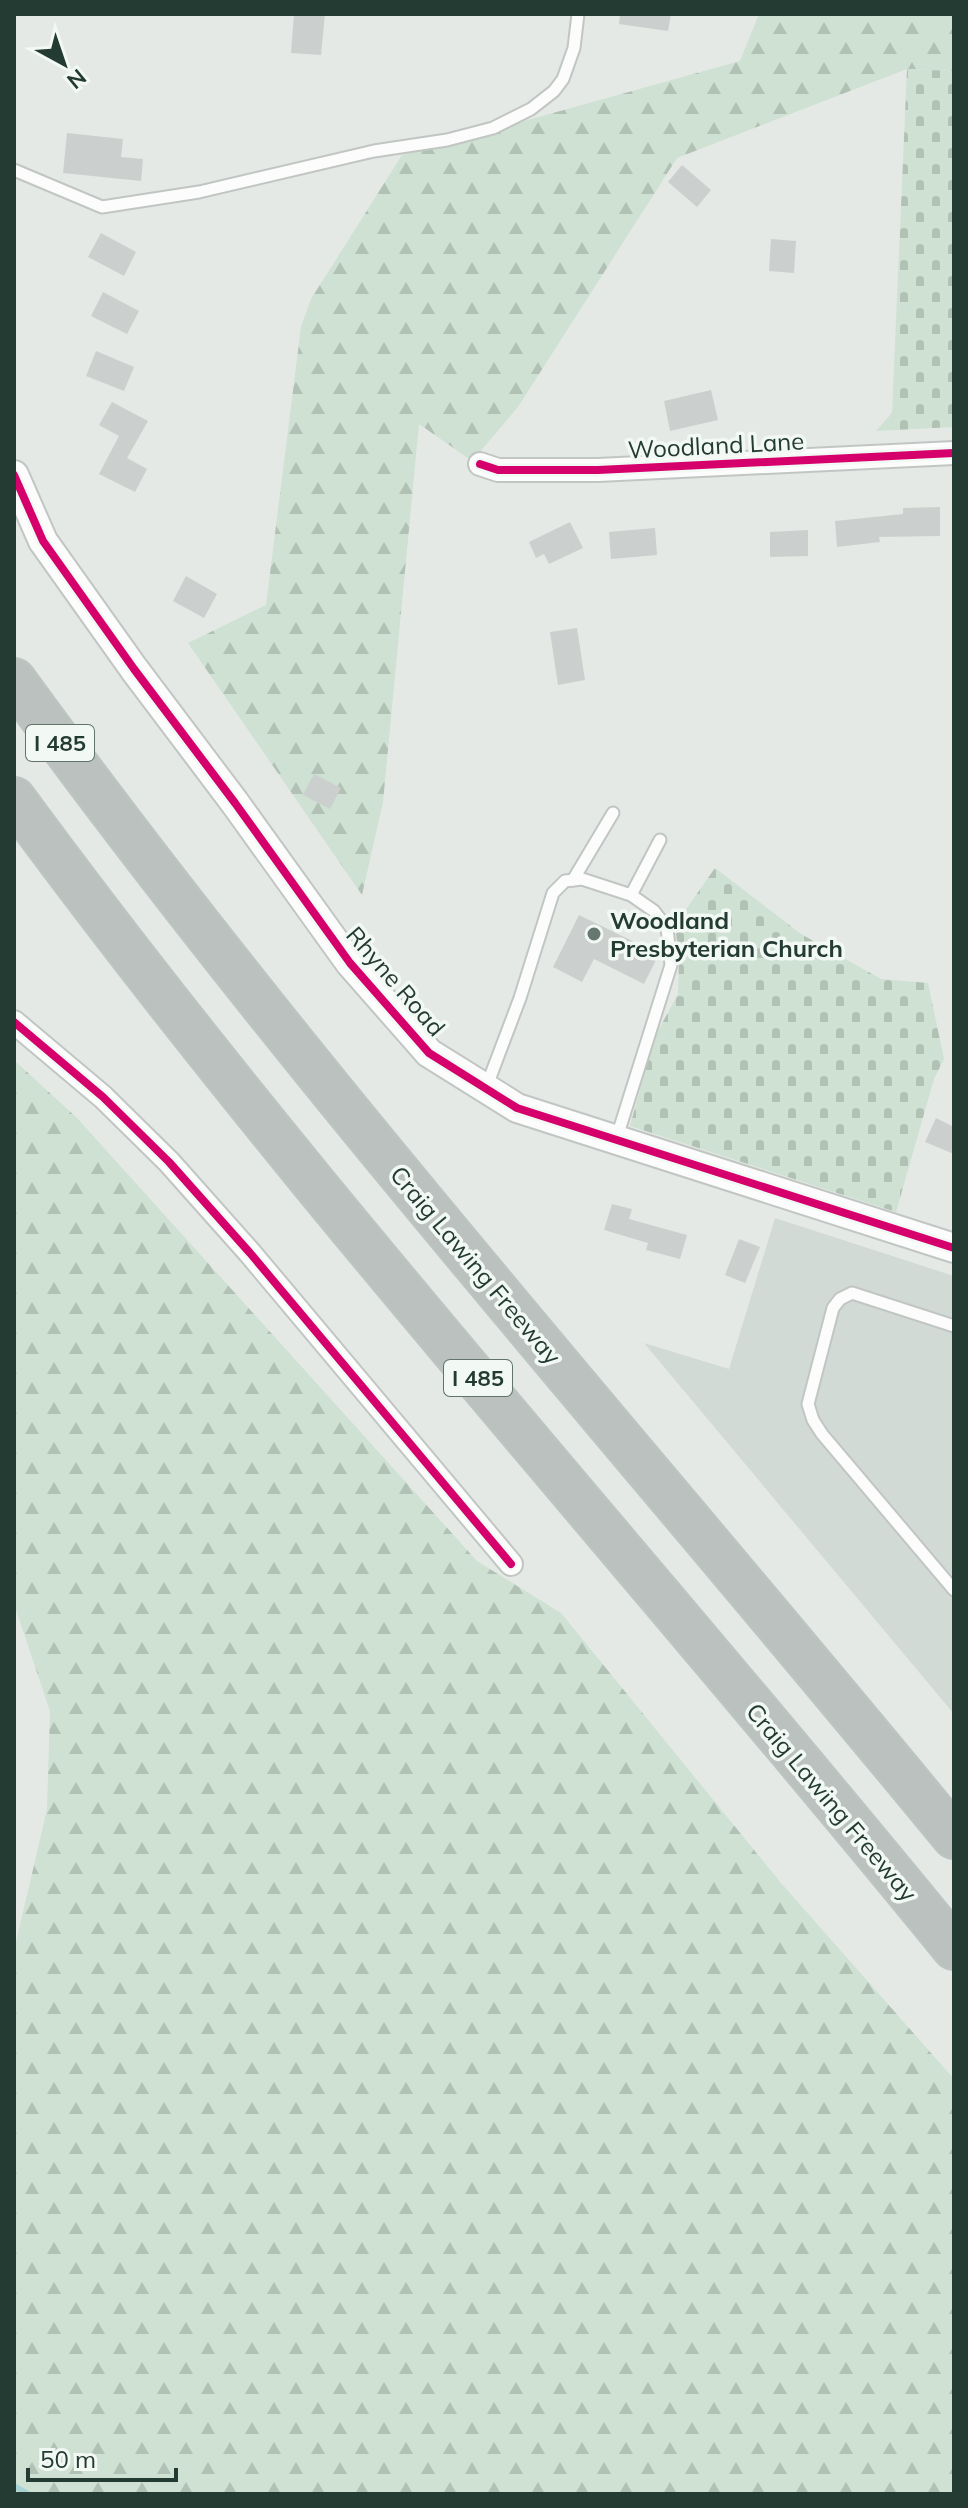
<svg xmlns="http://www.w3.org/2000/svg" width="968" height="2508" font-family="Mulish,sans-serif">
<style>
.built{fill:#d2dad6}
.forest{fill:url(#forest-firs)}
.cemetery{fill:url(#cemetery-stones)}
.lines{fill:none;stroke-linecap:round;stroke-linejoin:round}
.stream{stroke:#a7d3d4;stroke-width:6}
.building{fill:#cbd0ce}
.service-casing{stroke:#c1c6c3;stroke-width:15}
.minor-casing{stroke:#c1c6c3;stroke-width:26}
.tertiary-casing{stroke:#c1c6c3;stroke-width:32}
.motorway-casing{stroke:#bdc5c2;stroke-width:46}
.service{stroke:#fbfcfb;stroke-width:11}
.minor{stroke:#fbfcfb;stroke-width:22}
.tertiary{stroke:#fbfcfb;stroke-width:28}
.motorway{stroke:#bbc1bf;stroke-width:42}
.cycleway-casing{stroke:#f2f8f4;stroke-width:13}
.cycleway{stroke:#d6006c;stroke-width:8}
.poi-dot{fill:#677871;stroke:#f2f8f4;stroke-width:3}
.labels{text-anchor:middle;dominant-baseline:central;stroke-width:7;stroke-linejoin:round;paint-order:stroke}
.shield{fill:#f2f8f4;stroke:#61746c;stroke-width:2}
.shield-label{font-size:22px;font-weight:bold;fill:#233b32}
.street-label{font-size:24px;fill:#233b32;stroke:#f2f8f4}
.poi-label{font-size:24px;font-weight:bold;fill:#233b32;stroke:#f2f8f4;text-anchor:start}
</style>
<defs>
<pattern id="forest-firs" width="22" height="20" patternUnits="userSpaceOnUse" patternTransform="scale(2)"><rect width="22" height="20" fill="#cee1d2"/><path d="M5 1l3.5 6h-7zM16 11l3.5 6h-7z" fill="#b1c2b5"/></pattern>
<pattern id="cemetery-stones" width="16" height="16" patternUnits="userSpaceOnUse" patternTransform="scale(2)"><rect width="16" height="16" fill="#cee1d2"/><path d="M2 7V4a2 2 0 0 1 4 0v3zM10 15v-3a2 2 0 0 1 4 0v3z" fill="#b1c2b5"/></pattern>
</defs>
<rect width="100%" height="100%" fill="#e4e9e6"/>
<polygon class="built" points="775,1218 954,1276 954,1714 644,1343 729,1369"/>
<g class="forest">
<polygon points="759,14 954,14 954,71 907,69 677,158 518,407 472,461 419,424 383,802 362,895 188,643 266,605 301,327 311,299 402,155 740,61"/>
<polygon points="14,1060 77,1118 477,1561 561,1613 781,1883 954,2079 954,2494 14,2494 14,1951 47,1809 50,1711 14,1604"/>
</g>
<g class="cemetery">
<polygon points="907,69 954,71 954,427 876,431 892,413"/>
<polygon points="715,868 801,934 881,979 928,983 944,1059 934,1079 896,1212 630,1126 654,1038 678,994 679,959 675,925"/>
</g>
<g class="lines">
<polyline class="stream" points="14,2486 28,2494"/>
</g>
<g class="building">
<polygon points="294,14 325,14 321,55 291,53"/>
<polygon points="620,14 671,14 668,31 619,24"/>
<polygon points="67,133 123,139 121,157 143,159 141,181 63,173"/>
<polygon points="682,165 711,190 697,207 668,182"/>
<polygon points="101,233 136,252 124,276 88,257"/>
<polygon points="771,239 796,241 794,273 769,271"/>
<polygon points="103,292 139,311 127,334 91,316"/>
<polygon points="96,351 134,367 124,391 86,376"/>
<polygon points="711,390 718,420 670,431 664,401"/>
<polygon points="112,402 148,421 127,458 147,469 135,492 99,474 119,436 99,425"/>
<polygon points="940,507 940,536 879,537 880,542 837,547 835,521 903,514 903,508"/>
<polygon points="570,522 583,548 549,564 544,554 536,558 529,542"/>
<polygon points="655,528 657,555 611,559 609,532"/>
<polygon points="808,530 808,556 770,557 770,532"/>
<polygon points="186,576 217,594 204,618 173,601"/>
<polygon points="577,628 585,680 558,685 550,632"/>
<polygon points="314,774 341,788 330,809 303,795"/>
<polygon points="579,915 659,954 644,984 594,959 582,982 553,967"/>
<polygon points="936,1118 954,1127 954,1154 925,1142"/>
<polygon points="612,1204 632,1209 629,1219 687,1235 680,1259 646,1250 648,1243 604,1230"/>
<polygon points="739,1239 760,1247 745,1283 725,1275"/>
</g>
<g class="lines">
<g class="service-casing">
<g id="service">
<polyline points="14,170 102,207 199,192 374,151 447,140 493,128 531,109 554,91 563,79 574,48 578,14"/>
<polyline points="573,880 613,813"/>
<polyline points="631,895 660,840"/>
<polyline points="486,1088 520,998 553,893 565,881 582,879 631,895 654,911 667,928 671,965 616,1140"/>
<polyline points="954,1326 852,1293 840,1299 833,1308 808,1404 813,1420 822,1434 954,1590"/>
</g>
</g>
<g class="minor-casing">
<g id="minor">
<polyline points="480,464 498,470 598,470 954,453"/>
<polyline points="14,1022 103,1097 169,1162 250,1253 511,1564"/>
</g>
</g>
<g class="tertiary-casing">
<polyline id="tertiary" points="14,475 43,541 134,669 235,803 350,963 429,1053 517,1108 954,1248"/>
</g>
<g class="motorway-casing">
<g id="motorway">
<path d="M 14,680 C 306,1082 639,1453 954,1837"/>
<path d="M 14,799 C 307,1198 642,1564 954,1948"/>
</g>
</g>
<use href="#service" class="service"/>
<use href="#minor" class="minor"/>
<use href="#tertiary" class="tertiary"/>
<use href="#motorway" class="motorway"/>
<g class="cycleway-casing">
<g id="cycleway">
<polyline points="480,464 498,470 598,470 954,453"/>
<polyline points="14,475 43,541 134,669 235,803 350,963 429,1053 517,1108 954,1248"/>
<polyline points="14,1022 103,1097 169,1162 250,1253 511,1564"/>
</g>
</g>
<use href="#cycleway" class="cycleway"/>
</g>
<circle class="poi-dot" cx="594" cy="934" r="8"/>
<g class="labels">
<g class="shield">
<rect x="26" y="725" width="68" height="36" rx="6"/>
<rect x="444" y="1360" width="68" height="36" rx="6"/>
</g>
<g class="shield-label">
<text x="60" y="743">I 485</text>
<text x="478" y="1378">I 485</text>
</g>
<g class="street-label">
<text transform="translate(716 445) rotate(-3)">Woodland Lane</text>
<text transform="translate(396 981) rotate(49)">Rhyne Road</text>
<text transform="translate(476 1265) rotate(50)">Craig Lawing Freeway</text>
<text transform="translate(832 1802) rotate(50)">Craig Lawing Freeway</text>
</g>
<g class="poi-label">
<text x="610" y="920">Woodland<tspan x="610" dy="28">Presbyterian Church</tspan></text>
</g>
</g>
<rect width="968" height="2508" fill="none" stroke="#233b32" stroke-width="32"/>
<g transform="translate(64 64) rotate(140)" stroke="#f2f8f4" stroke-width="6" paint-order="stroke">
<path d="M0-6L14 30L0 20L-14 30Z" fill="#233b32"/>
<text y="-12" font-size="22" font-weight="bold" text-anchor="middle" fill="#233b32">N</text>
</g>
<path d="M28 2468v12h148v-12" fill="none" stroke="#233b32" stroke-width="4"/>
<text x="40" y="2468" font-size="24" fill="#233b32" stroke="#f2f8f4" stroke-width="6" paint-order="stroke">50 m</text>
</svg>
